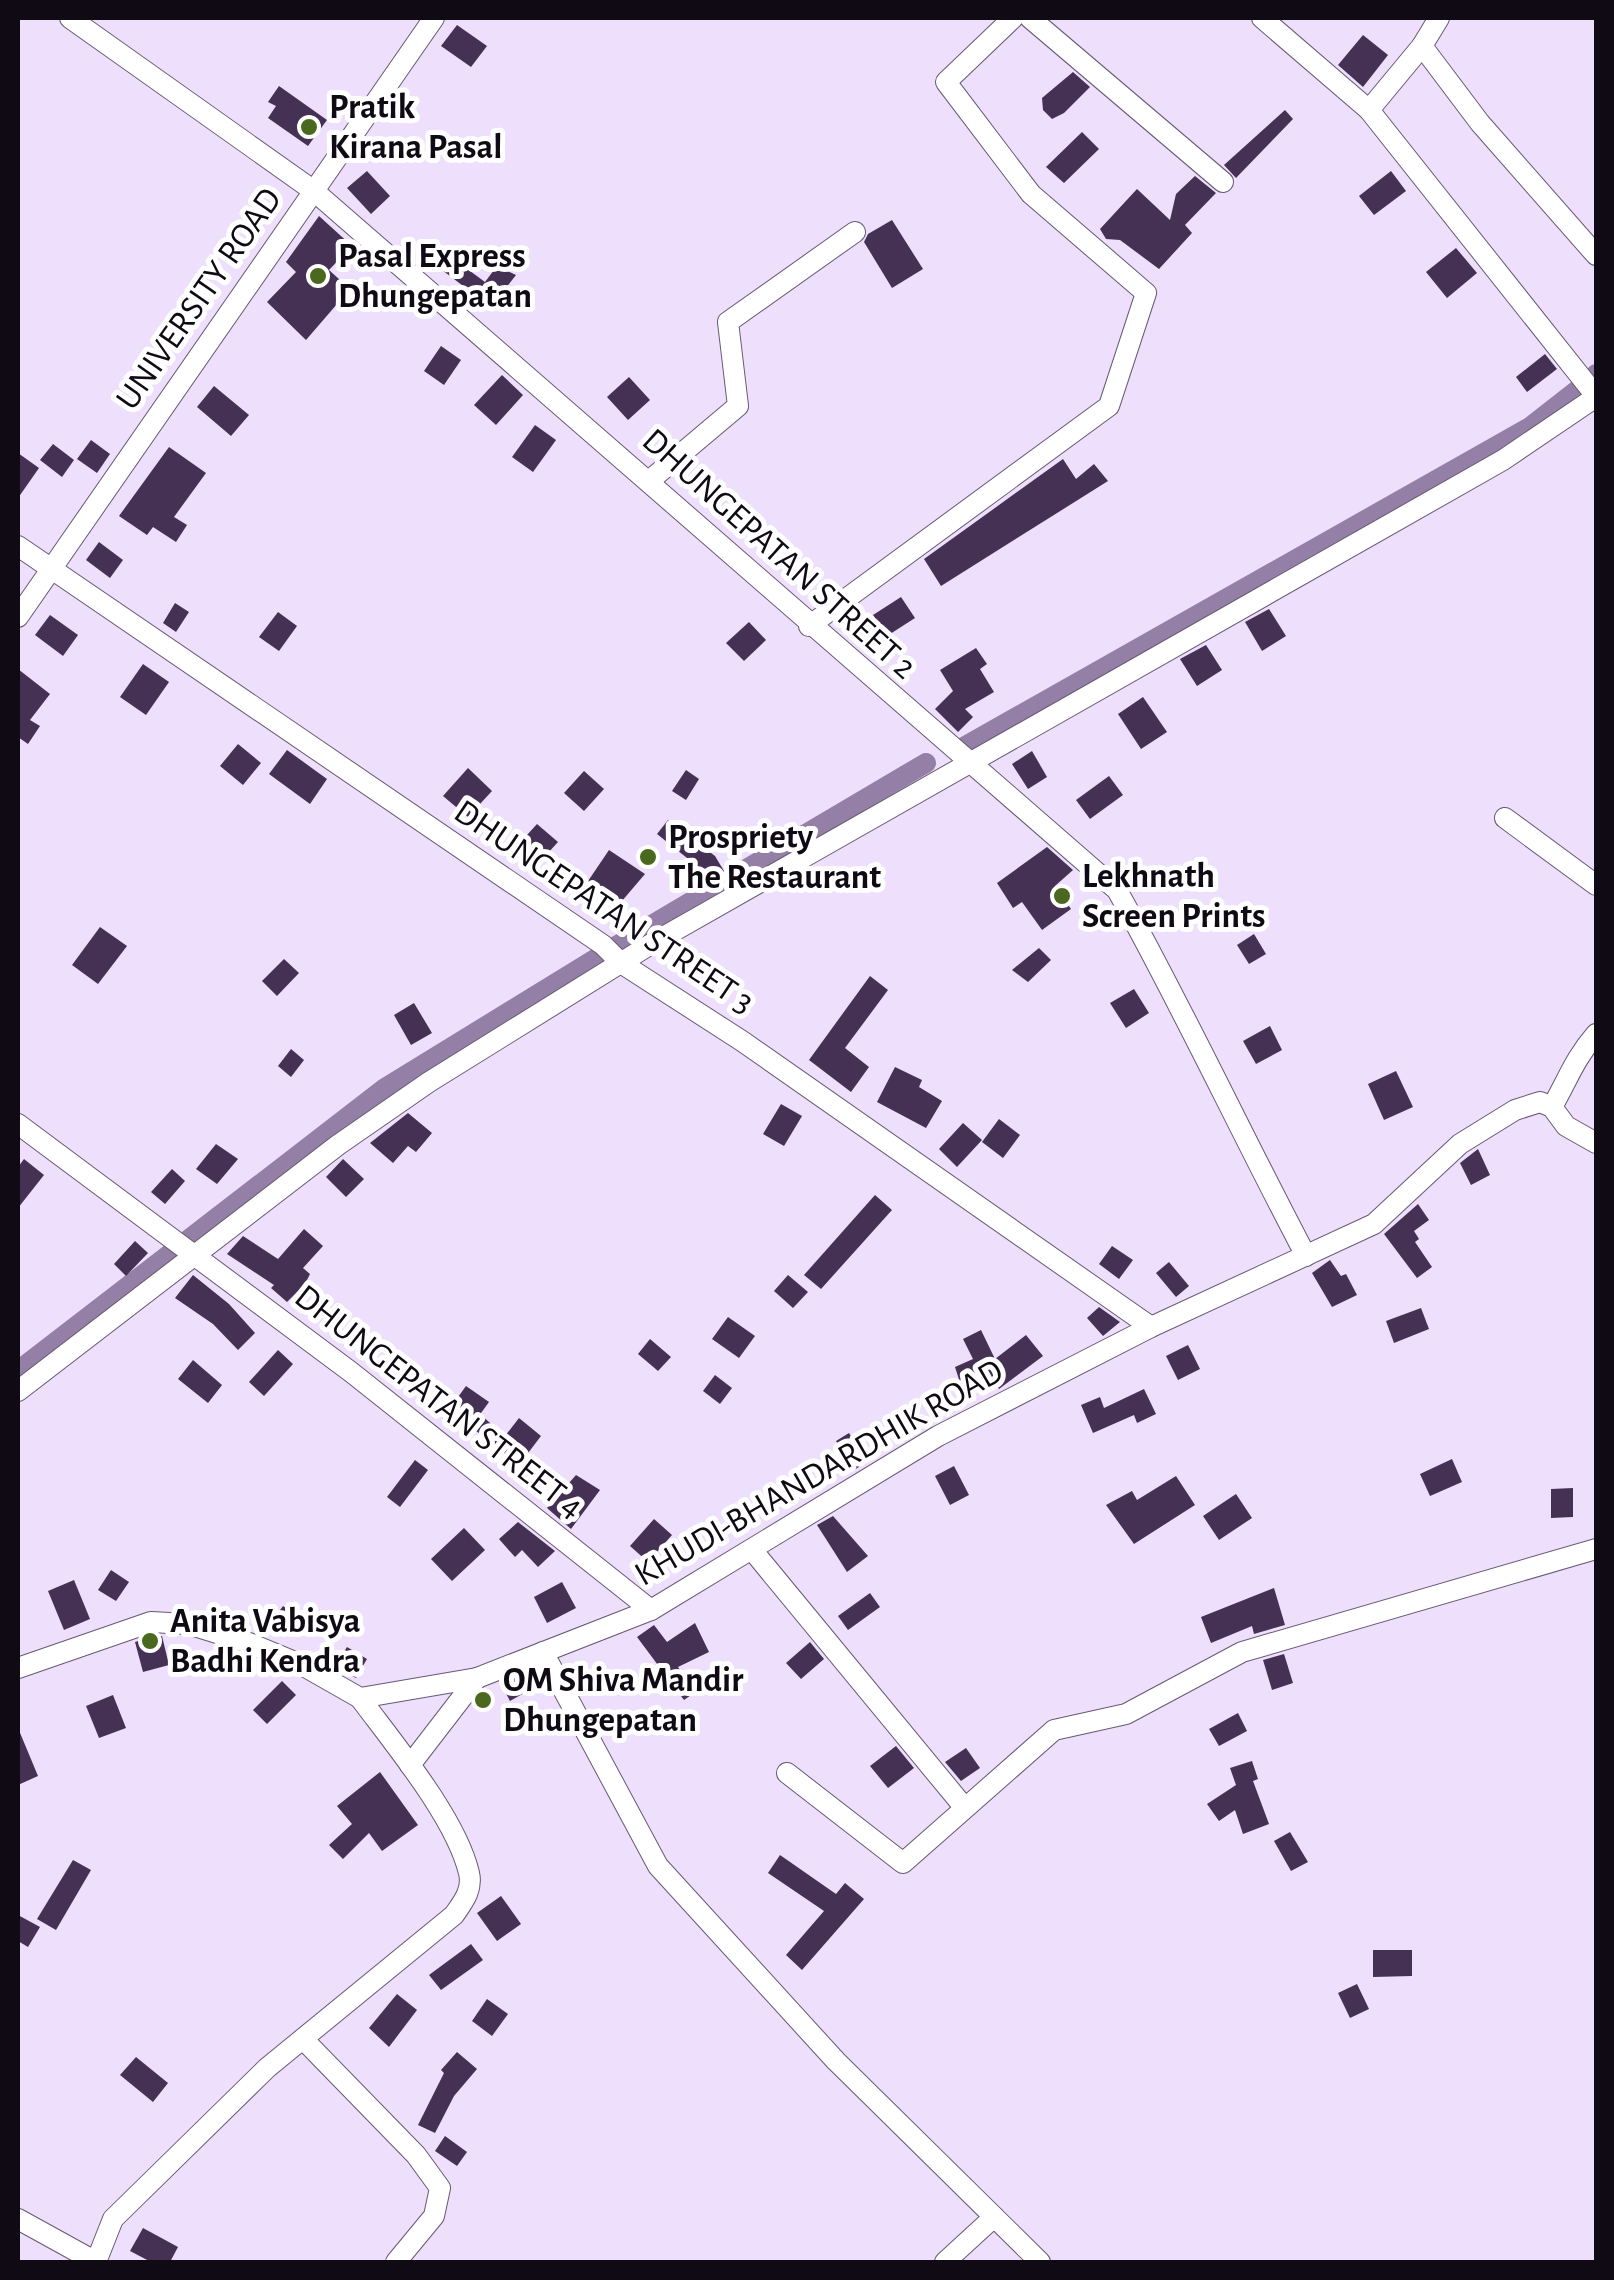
<svg xmlns="http://www.w3.org/2000/svg" width="1614" height="2280" font-family="'Alegreya Sans',sans-serif">
<style>
.lines{fill:none;stroke-linecap:round;stroke-linejoin:round}
.canal{stroke:#947fa6;stroke-width:20}
.building{fill:#453154}
.street-casing{stroke:#675972;stroke-width:22}
.street{stroke:#fff;stroke-width:20}
.poi-dot{fill:#4a691e;stroke:#fff;stroke-width:4}
.labels{text-anchor:middle;dominant-baseline:central;stroke-width:10;stroke-linejoin:round;paint-order:stroke}
.poi-label{font-size:35px;font-weight:bold;fill:#0f0a13;stroke:#fff;text-anchor:start}
.street-label{font-size:35px;fill:#0f0a13;stroke:#fff}
</style>
<rect width="100%" height="100%" fill="#eedffc"/>
<g class="lines">
<g class="canal">
<polyline points="1596,375 1596,374"/>
<polyline points="962,748 1530,427 1581,387"/>
<polyline points="616,946 926,763"/>
<polyline points="18,1371 385,1088 600,956"/>
</g>
</g>
<g class="building">
<polygon points="457,25 487,46 471,67 441,46"/>
<polygon points="1363,35 1388,55 1363,87 1338,65"/>
<polygon points="1073,72 1090,87 1064,113 1052,119 1043,110 1042,98"/>
<polygon points="279,86 327,120 308,146 268,118 276,106 268,102"/>
<polygon points="1285,110 1293,119 1236,178 1224,165"/>
<polygon points="1082,132 1099,149 1064,183 1046,167"/>
<polygon points="367,171 390,196 371,214 347,188"/>
<polygon points="1391,171 1406,191 1374,215 1359,196"/>
<polygon points="1195,176 1216,193 1185,225 1192,233 1159,269 1120,240 1106,239 1100,229 1137,189 1170,220 1176,194"/>
<polygon points="319,216 352,246 329,270 350,289 306,340 267,302 296,272 286,262"/>
<polygon points="892,220 923,269 892,288 864,242 868,234"/>
<polygon points="1456,248 1477,273 1447,298 1426,272"/>
<polygon points="451,257 485,282 497,266 516,275 491,307 442,270"/>
<polygon points="441,346 461,360 444,385 424,371"/>
<polygon points="1545,354 1557,369 1527,392 1516,377"/>
<polygon points="502,375 523,395 496,425 474,405"/>
<polygon points="629,377 650,400 628,420 607,397"/>
<polygon points="214,386 249,415 231,436 197,407"/>
<polygon points="535,425 556,440 533,472 512,457"/>
<polygon points="91,440 110,454 97,473 77,459"/>
<polygon points="53,444 74,460 62,477 40,460"/>
<polygon points="169,447 206,473 174,517 187,525 176,542 153,527 147,535 119,516"/>
<polygon points="18,453 39,468 18,498"/>
<polygon points="1063,459 1076,479 1094,464 1108,481 941,586 924,559"/>
<polygon points="99,542 123,560 110,578 86,560"/>
<polygon points="901,597 915,618 887,636 873,615"/>
<polygon points="175,603 189,612 176,632 163,623"/>
<polygon points="1269,609 1286,636 1262,651 1245,622"/>
<polygon points="278,612 297,626 279,651 259,637"/>
<polygon points="50,615 78,635 63,656 35,635"/>
<polygon points="749,622 766,640 744,661 726,643"/>
<polygon points="1206,645 1222,670 1197,686 1180,659"/>
<polygon points="976,648 987,664 980,669 994,692 965,709 973,717 958,732 935,709 953,691 940,670"/>
<polygon points="143,664 169,682 146,715 120,697"/>
<polygon points="18,669 50,694 30,720 40,726 28,744 18,737"/>
<polygon points="1143,697 1167,732 1141,749 1118,714"/>
<polygon points="238,744 261,763 243,785 220,766"/>
<polygon points="287,750 327,779 310,804 269,774"/>
<polygon points="1032,751 1047,777 1028,789 1012,764"/>
<polygon points="468,768 492,791 468,817 443,796"/>
<polygon points="686,770 699,779 686,800 672,791"/>
<polygon points="584,771 604,789 584,811 564,793"/>
<polygon points="1109,776 1123,795 1090,819 1076,800"/>
<polygon points="668,820 715,856 724,871 712,878 657,834"/>
<polygon points="537,824 558,842 537,865 516,847"/>
<polygon points="1047,847 1073,870 1055,886 1071,909 1042,930 1022,902 1013,908 997,883"/>
<polygon points="609,850 645,874 616,908 584,887"/>
<polygon points="100,927 127,946 98,984 72,965"/>
<polygon points="1254,934 1266,954 1249,964 1237,945"/>
<polygon points="1039,948 1051,960 1028,982 1012,970"/>
<polygon points="284,959 299,973 277,996 262,981"/>
<polygon points="870,976 888,990 845,1048 869,1067 851,1092 809,1060"/>
<polygon points="1134,989 1149,1013 1126,1028 1110,1003"/>
<polygon points="414,1003 432,1033 411,1045 394,1015"/>
<polygon points="1270,1026 1282,1050 1256,1064 1243,1041"/>
<polygon points="291,1049 304,1060 291,1077 278,1066"/>
<polygon points="895,1067 922,1080 919,1087 942,1101 926,1128 877,1102"/>
<polygon points="1396,1071 1413,1107 1384,1120 1368,1084"/>
<polygon points="781,1104 802,1116 784,1146 763,1134"/>
<polygon points="408,1113 432,1133 416,1152 408,1146 393,1163 370,1143"/>
<polygon points="999,1119 1020,1135 1003,1158 982,1142"/>
<polygon points="963,1123 982,1140 957,1167 939,1149"/>
<polygon points="216,1144 238,1159 217,1184 196,1169"/>
<polygon points="1478,1149 1490,1175 1471,1185 1460,1163"/>
<polygon points="24,1159 44,1175 18,1208 18,1167"/>
<polygon points="343,1159 364,1179 346,1197 326,1177"/>
<polygon points="172,1169 185,1181 165,1204 151,1192"/>
<polygon points="875,1195 892,1210 821,1289 804,1275"/>
<polygon points="1418,1204 1429,1220 1414,1231 1419,1239 1415,1242 1432,1267 1417,1278 1384,1234"/>
<polygon points="304,1229 323,1246 303,1268 310,1274 305,1284 287,1302 271,1288 274,1285 227,1254 243,1236 278,1259"/>
<polygon points="135,1241 148,1253 126,1276 114,1264"/>
<polygon points="1112,1246 1133,1260 1119,1279 1099,1264"/>
<polygon points="1330,1260 1341,1276 1346,1274 1357,1295 1332,1307 1312,1273"/>
<polygon points="1169,1262 1189,1286 1176,1297 1156,1273"/>
<polygon points="193,1275 229,1304 255,1333 238,1350 213,1324 175,1298"/>
<polygon points="788,1275 808,1292 793,1308 774,1291"/>
<polygon points="1099,1307 1120,1322 1103,1336 1087,1318"/>
<polygon points="1421,1308 1429,1329 1394,1343 1386,1321"/>
<polygon points="728,1317 755,1336 739,1358 712,1339"/>
<polygon points="981,1330 995,1359 1026,1335 1043,1356 999,1389 991,1379 963,1392 955,1367 973,1359 963,1339"/>
<polygon points="650,1339 671,1357 658,1371 638,1354"/>
<polygon points="1188,1345 1200,1369 1178,1380 1166,1356"/>
<polygon points="278,1350 293,1364 264,1396 249,1382"/>
<polygon points="193,1360 222,1385 208,1403 178,1379"/>
<polygon points="715,1375 732,1388 720,1404 703,1391"/>
<polygon points="466,1386 489,1402 476,1420 453,1404"/>
<polygon points="1144,1389 1156,1414 1137,1423 1134,1415 1093,1433 1081,1405 1100,1397 1104,1408"/>
<polygon points="481,1415 505,1436 519,1418 541,1436 519,1465 470,1426"/>
<polygon points="849,1433 867,1462 854,1470 836,1441"/>
<polygon points="1452,1459 1462,1482 1430,1496 1420,1474"/>
<polygon points="415,1460 428,1470 400,1507 387,1497"/>
<polygon points="954,1466 969,1495 950,1505 935,1476"/>
<polygon points="576,1475 600,1490 571,1529 547,1508"/>
<polygon points="1176,1476 1195,1505 1134,1544 1106,1505 1132,1491 1137,1500"/>
<polygon points="1573,1488 1573,1517 1551,1518 1551,1489"/>
<polygon points="1236,1494 1252,1518 1219,1540 1203,1516"/>
<polygon points="833,1516 868,1556 847,1572 817,1525"/>
<polygon points="654,1519 672,1535 648,1562 630,1546"/>
<polygon points="518,1522 555,1551 538,1567 522,1550 515,1557 499,1539"/>
<polygon points="464,1528 485,1550 452,1581 431,1559"/>
<polygon points="111,1570 129,1582 116,1601 98,1590"/>
<polygon points="74,1580 90,1619 64,1630 48,1591"/>
<polygon points="562,1582 576,1608 547,1623 534,1597"/>
<polygon points="1274,1588 1285,1625 1254,1634 1252,1626 1211,1643 1201,1617"/>
<polygon points="870,1593 880,1607 848,1630 838,1616"/>
<polygon points="283,1606 299,1618 288,1632 272,1621"/>
<polygon points="695,1623 709,1652 678,1667 694,1693 684,1700 637,1637 654,1625 667,1642"/>
<polygon points="154,1636 162,1636 169,1665 143,1672 135,1642"/>
<polygon points="810,1642 824,1659 801,1679 786,1663"/>
<polygon points="347,1647 367,1659 356,1678 335,1666"/>
<polygon points="1284,1654 1293,1683 1272,1690 1263,1660"/>
<polygon points="525,1674 533,1688 510,1701 501,1684"/>
<polygon points="282,1681 296,1695 267,1724 253,1710"/>
<polygon points="113,1695 126,1728 99,1738 86,1706"/>
<polygon points="1238,1713 1247,1731 1219,1746 1209,1729"/>
<polygon points="18,1728 38,1776 18,1785"/>
<polygon points="896,1746 914,1768 888,1788 870,1766"/>
<polygon points="966,1748 980,1768 961,1781 945,1762"/>
<polygon points="1252,1761 1258,1779 1253,1781 1269,1824 1243,1834 1235,1810 1219,1821 1207,1804 1236,1785 1230,1768"/>
<polygon points="380,1772 418,1825 382,1851 369,1833 343,1859 329,1845 352,1824 337,1806"/>
<polygon points="1290,1832 1308,1862 1291,1871 1274,1841"/>
<polygon points="780,1855 836,1894 845,1883 864,1899 802,1970 786,1955 824,1911 768,1873"/>
<polygon points="73,1860 91,1870 56,1930 37,1919"/>
<polygon points="501,1896 521,1924 497,1941 477,1913"/>
<polygon points="18,1915 40,1927 28,1947 18,1941"/>
<polygon points="471,1944 483,1960 441,1990 429,1975"/>
<polygon points="1373,1950 1412,1950 1412,1976 1373,1977"/>
<polygon points="1357,1984 1369,2009 1350,2018 1338,1993"/>
<polygon points="397,1994 417,2010 389,2047 369,2028"/>
<polygon points="487,1999 508,2014 492,2036 472,2021"/>
<polygon points="457,2052 477,2069 454,2096 435,2133 418,2125 444,2073 441,2070"/>
<polygon points="136,2057 168,2083 153,2102 120,2075"/>
<polygon points="445,2136 467,2152 457,2166 435,2151"/>
<polygon points="143,2228 178,2247 170,2262 151,2262 130,2251"/>
</g>
<g class="lines">
<g class="street-casing">
<g id="street">
<path d="M 70,18 L 314,191 L 1117,890 C 1184,1010 1242,1135 1306,1256"/>
<polyline points="1030,18 1223,182"/>
<polyline points="1262,18 1369,110 1596,396"/>
<polyline points="1422,46 1480,123 1596,255"/>
<polyline points="1369,110 1422,46 1439,18"/>
<polyline points="649,481 738,406 728,322 855,232"/>
<polyline points="18,546 603,945 621,963 742,1041 1151,1327"/>
<polyline points="18,617 434,18"/>
<polyline points="809,626 1109,406 1146,293 1031,194 946,82 1013,18"/>
<polyline points="1505,818 1596,885"/>
<path d="M 1552,1107 C 1568,1079 1575,1058 1596,1034"/>
<polyline points="18,1124 351,1372 651,1610"/>
<polyline points="18,1391 338,1145 429,1082 651,944 1503,460 1596,397"/>
<polyline points="753,1551 964,1807"/>
<polyline points="543,1652 658,1866 836,2061 1040,2262"/>
<polyline points="18,1668 151,1622 188,1624 249,1643 302,1665 360,1698 477,1678 651,1610 938,1436 1151,1327 1374,1224 1460,1144 1515,1110 1540,1102 1552,1107 1566,1126 1596,1143"/>
<polyline points="410,1765 477,1678"/>
<polyline points="787,1773 903,1863 1054,1730 1126,1714 1242,1652 1596,1549"/>
<polyline points="303,2039 416,2155 440,2188 434,2216 396,2262"/>
<path d="M 18,2219 L 96,2262 L 113,2219 L 267,2068 L 454,1915 C 463,1902 473,1890 469,1873 C 456,1818 394,1744 360,1698"/>
<polyline points="945,2262 994,2217"/>
</g>
</g>
<use href="#street" class="street"/>
</g>
<g class="poi-dot">
<circle cx="309" cy="127" r="10"/>
<circle cx="318" cy="276" r="10"/>
<circle cx="648" cy="857" r="10"/>
<circle cx="1062" cy="896" r="10"/>
<circle cx="150" cy="1641" r="10"/>
<circle cx="483" cy="1700" r="10"/>
</g>
<g class="labels">
<g class="poi-label">
<text x="329" y="107">Pratik<tspan x="329" dy="40">Kirana Pasal</tspan></text>
<text x="338" y="256">Pasal Express<tspan x="338" dy="40">Dhungepatan</tspan></text>
<text x="668" y="837">Prospriety<tspan x="668" dy="40">The Restaurant</tspan></text>
<text x="1082" y="876">Lekhnath<tspan x="1082" dy="40">Screen Prints</tspan></text>
<text x="170" y="1621">Anita Vabisya<tspan x="170" dy="40">Badhi Kendra</tspan></text>
<text x="503" y="1680">OM Shiva Mandir<tspan x="503" dy="40">Dhungepatan</tspan></text>
</g>
<g class="street-label">
<text transform="translate(199 299) rotate(-55)">UNIVERSITY ROAD</text>
<text transform="translate(779 554) rotate(42)">DHUNGEPATAN STREET 2</text>
<text transform="translate(604 907) rotate(34)">DHUNGEPATAN STREET 3</text>
<text transform="translate(439 1402) rotate(38)">DHUNGEPATAN STREET 4</text>
<text transform="translate(819 1473) rotate(-30)">KHUDI-BHANDARDHIK ROAD</text>
</g>
</g>
<rect width="1614" height="2280" fill="none" stroke="#0f0a13" stroke-width="40"/>
</svg>
